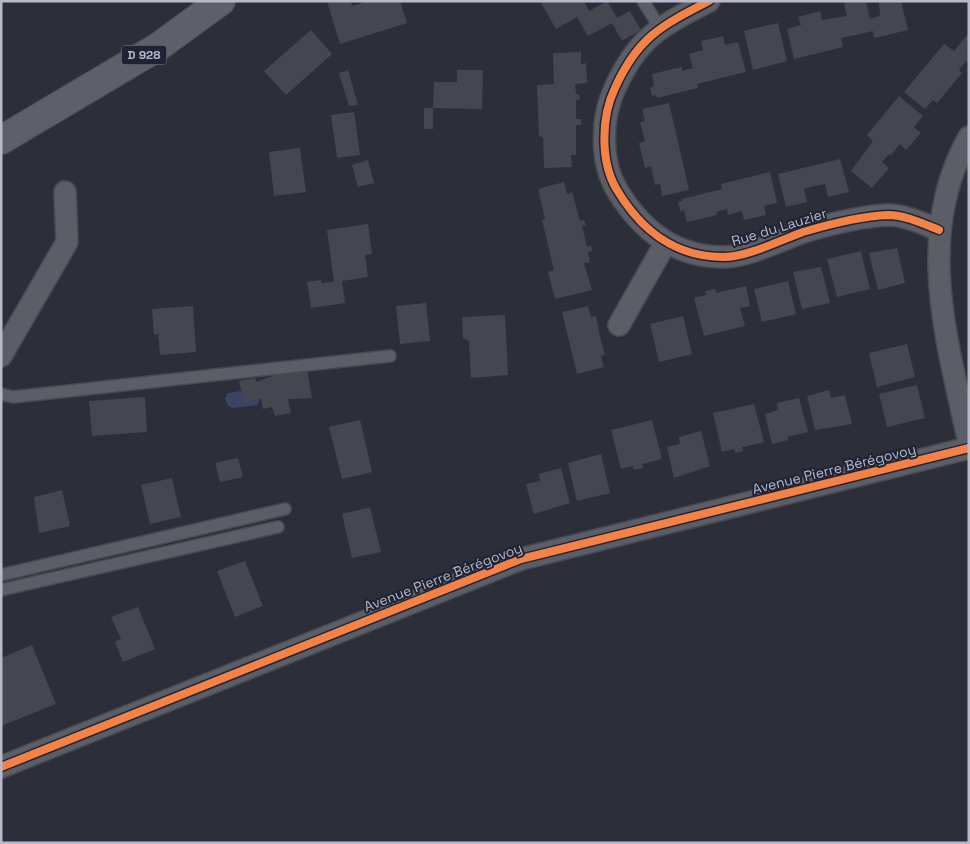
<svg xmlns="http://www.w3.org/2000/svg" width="970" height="844" font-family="'Space Grotesk',sans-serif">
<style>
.water{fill:#3b4463}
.building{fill:#454750}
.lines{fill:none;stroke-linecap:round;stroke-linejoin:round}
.lane-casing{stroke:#484a52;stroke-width:14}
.street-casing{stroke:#484a52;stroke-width:24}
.primary-casing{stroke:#4a4c56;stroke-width:30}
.lane{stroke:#5c5e67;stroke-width:11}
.street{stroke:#5c5e67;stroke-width:21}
.primary{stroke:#5e6069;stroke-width:28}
.cycleway-casing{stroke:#1f2334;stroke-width:11}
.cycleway{stroke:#f48246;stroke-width:8}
.labels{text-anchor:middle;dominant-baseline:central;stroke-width:4;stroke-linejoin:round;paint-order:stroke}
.shield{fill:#1f2334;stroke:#898d9d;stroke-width:1}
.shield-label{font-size:12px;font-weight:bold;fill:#b7baca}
.street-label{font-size:14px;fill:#b7baca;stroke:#1f2334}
</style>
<rect width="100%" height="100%" fill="#2c2f39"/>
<polygon class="water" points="252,389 260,398 257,405 233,408 228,406 225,398 228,393"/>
<g class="building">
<polygon points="327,1 351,1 352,6 368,1 400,1 407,23 340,44"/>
<polygon points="540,1 584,1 589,11 607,1 617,18 630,11 641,30 622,41 612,23 588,36 577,17 556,29"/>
<polygon points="850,1 866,1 870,19 880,16 879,1 901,1 908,30 874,38 873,31 841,38 843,47 794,59 787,29 801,25 798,17 820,11 822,20 847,16 844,3"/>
<polygon points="778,23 787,61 753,70 744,31"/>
<polygon points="311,30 332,54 286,95 264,71"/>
<polygon points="969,33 969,64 966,61 959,70 962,73 937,103 933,100 925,109 904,92 944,44 954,51"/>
<polygon points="723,36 725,45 738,42 746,72 697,84 698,88 657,98 656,95 652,96 650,88 654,86 652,74 682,67 682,71 693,68 689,54 703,50 701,41"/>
<polygon points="581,52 581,64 586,63 587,83 575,84 576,94 579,94 580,99 576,100 576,119 581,119 581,125 576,125 576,155 571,155 572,167 544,168 543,137 539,136 537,85 554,84 553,53"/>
<polygon points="348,70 358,105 349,106 339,73"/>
<polygon points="457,70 483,70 482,109 433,108 434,82 457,82"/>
<polygon points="899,96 923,116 914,127 921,133 906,150 900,144 891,155 889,154 882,162 889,168 872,188 851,171 873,141 867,135"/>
<polygon points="669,103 689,190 662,196 660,184 655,185 651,166 645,168 639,143 645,141 640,122 645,121 642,109"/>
<rect x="424" y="108" width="9" height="21"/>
<polygon points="354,112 360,155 337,158 331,115"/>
<polygon points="300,148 306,192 274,196 269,152"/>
<polygon points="840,159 849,192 828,197 825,184 814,186 804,189 807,202 786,207 778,174"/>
<polygon points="368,160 374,183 358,187 352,165"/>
<polygon points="770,172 777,203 764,206 766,215 744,220 742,211 728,215 727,209 716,212 717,215 687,222 684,210 680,211 678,202 682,201 682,199 722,189 721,184"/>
<polygon points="564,182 567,194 572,192 580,221 584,220 586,225 582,226 587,247 591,245 592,251 588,252 590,262 584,263 592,290 555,299 548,272 554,270 542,220 545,219 538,189"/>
<polygon points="368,224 372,254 365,255 368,277 342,281 345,303 311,308 307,282 321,280 322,283 334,282 327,230"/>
<polygon points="897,248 905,283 878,290 869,253"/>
<polygon points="861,251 870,289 837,297 827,259"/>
<polygon points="821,267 830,303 802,309 793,272"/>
<polygon points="788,281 796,314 762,322 754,289"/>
<polygon points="746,286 750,306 740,308 745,326 704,336 694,298 706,295 705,291 715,289 716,293"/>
<polygon points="426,303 430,341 400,344 396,306"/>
<polygon points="193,306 196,352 160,355 158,334 154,335 152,309"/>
<polygon points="588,306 591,317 596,316 600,336 605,355 601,356 604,367 577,374 562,312"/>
<polygon points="505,315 508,375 471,378 469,341 463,338 462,317"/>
<polygon points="683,316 692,354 659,362 650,324"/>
<polygon points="907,344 915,377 877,387 869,353"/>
<polygon points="307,370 312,398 288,399 291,413 275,416 272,407 263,409 261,398 244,402 239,381 255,378 256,382 283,372"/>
<polygon points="917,385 925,418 887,427 879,394"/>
<polygon points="829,390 831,398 845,395 852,424 815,430 807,396"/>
<polygon points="145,397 147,432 92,436 89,401"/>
<polygon points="799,398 808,432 787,437 788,440 772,444 765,414 778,410 777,403"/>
<polygon points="754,404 764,442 742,447 743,451 735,453 734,449 722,452 713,413"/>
<polygon points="360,420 372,472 342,479 329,427"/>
<polygon points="652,420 662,459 642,464 643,468 634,470 633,466 621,469 611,430"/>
<polygon points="701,431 710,466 674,478 667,447 680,444 679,437"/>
<polygon points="601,454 610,493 577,501 568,463"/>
<polygon points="238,458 243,477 220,482 215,463"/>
<polygon points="561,468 570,503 534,514 526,484 540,481 539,474"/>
<polygon points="172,478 181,517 150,524 141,485"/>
<polygon points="62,490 70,526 39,533 34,497"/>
<polygon points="370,507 381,552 352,558 342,514"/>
<polygon points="245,561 263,606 235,617 217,571"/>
<polygon points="138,607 155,649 123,662 115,642 121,639 111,617"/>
<polygon points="32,645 56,704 1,726 1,658"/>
</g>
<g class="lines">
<g class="lane-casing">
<g id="lane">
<polyline points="643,1 660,28"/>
<polyline points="1,394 13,397 390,356"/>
<polyline points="1,575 285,509"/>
<polyline points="1,590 278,527"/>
</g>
</g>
<g class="street-casing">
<g id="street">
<path d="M 709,1 C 661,26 638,37 615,88 C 601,117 600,162 617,190 C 641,230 674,257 724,257 C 747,257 781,240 803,232 C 830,224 860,216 888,215 C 905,215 924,224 939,230"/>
<path d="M 969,137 C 914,234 947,341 969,443"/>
<polyline points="619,325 666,242"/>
<polyline points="1,356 67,242 65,192"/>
<polyline points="1,767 521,559 969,448"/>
</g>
</g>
<g class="primary-casing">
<polyline id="primary" points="1,140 158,47 221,1"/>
</g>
<use href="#lane" class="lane"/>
<use href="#street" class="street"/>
<use href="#primary" class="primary"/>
<g class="cycleway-casing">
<g id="cycleway">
<path d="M 709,1 C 661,26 638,37 615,88 C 601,117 600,162 617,190 C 641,230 674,257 724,257 C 747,257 781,240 803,232 C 830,224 860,216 888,215 C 905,215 924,224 939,230"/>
<polyline points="1,767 521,559 969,448"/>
</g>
</g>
<use href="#cycleway" class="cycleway"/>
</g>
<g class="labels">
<rect class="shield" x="121.5" y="45.5" width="45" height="19" rx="4"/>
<g class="shield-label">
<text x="144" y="55">D 928</text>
</g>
<g class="street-label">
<text transform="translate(779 227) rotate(-17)">Rue du Lauzier</text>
<text transform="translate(834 469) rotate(-14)">Avenue Pierre Bérégovoy</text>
<text transform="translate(443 577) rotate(-21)">Avenue Pierre Bérégovoy</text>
</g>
</g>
<rect width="970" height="844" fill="none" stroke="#b7baca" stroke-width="5"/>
</svg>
